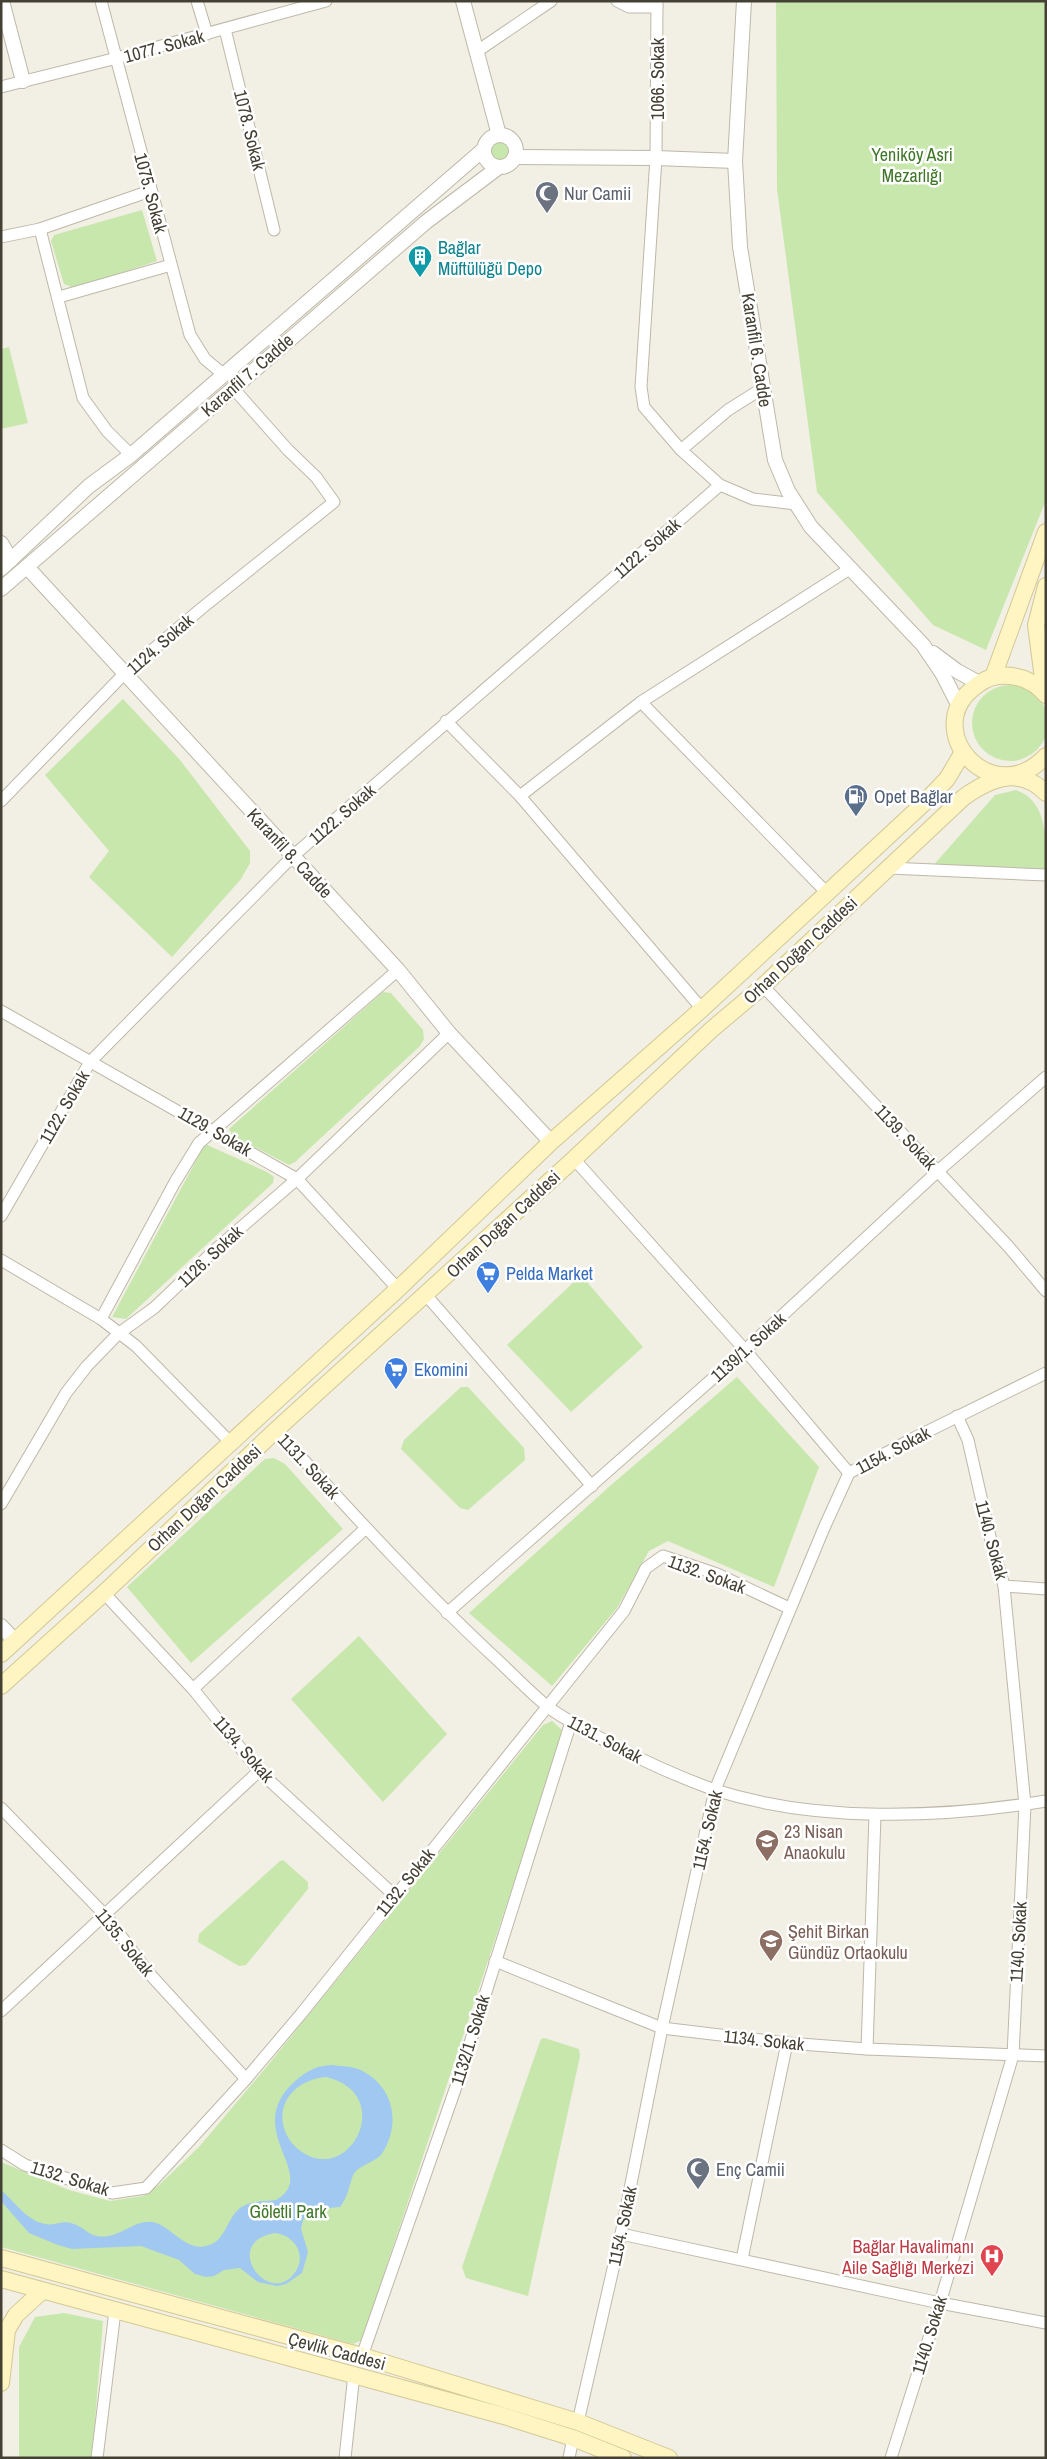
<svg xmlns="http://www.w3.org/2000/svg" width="1047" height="2459" font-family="'Archivo Narrow',sans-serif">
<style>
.green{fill:#c8e7ad}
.water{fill:#a0c8f0;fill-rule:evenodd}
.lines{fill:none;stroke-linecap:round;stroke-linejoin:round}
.minor-casing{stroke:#beb8a7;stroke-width:13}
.tertiary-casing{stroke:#beb8a7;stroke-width:16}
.secondary-casing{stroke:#d3c794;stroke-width:18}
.minor{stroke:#fff;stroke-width:11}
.tertiary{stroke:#fff;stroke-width:14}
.secondary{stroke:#fef5c2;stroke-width:16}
.labels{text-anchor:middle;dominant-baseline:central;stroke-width:5;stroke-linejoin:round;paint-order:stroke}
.street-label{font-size:18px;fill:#454034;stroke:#fff}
.park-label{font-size:18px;fill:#3f7628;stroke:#fff}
.worship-label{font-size:18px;fill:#5b616d;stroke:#fff;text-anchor:start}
.culture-label{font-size:18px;fill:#0d838f;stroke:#fff;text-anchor:start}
.service-label{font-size:18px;fill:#4e5e75;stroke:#fff;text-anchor:start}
.shop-label{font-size:18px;fill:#366cbe;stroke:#fff;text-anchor:start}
.education-label{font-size:18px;fill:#785e54;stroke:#fff;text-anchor:start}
.health-label{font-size:18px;fill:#be3a42;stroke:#fff;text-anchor:end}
</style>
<rect width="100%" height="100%" fill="#f2efe5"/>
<g class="green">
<polygon points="776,1 1046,1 1046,500 986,650 933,625 817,492 777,189"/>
<circle cx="500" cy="151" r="9"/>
<polygon points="142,210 157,261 74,288 64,284 51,241 54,235"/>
<polygon points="9,347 28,423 1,429 1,349"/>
<circle cx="1010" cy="723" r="38"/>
<polygon points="123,699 180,760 250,851 250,863 241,879 172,957 89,877 109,851 45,775"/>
<path d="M 1016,790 C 1047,801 1046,836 1046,869 L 932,867 L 995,795 Z"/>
<polygon points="383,992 391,993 423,1030 424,1039 420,1046 295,1162 289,1165 232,1135 229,1129"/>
<polygon points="205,1144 267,1172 274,1177 273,1183 126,1319 112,1317"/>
<polygon points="577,1279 587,1282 643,1347 571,1412 507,1345"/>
<polygon points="737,1377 819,1467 774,1587 668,1541 649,1551 617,1608 552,1686 469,1613 610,1486"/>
<polygon points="461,1387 468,1387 524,1448 525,1460 468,1510 460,1508 401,1449 404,1440"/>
<polygon points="274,1458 285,1464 343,1529 191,1663 127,1587 265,1459"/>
<polygon points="359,1636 447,1734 383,1802 291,1699"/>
<polygon points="552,1721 562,1730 561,1741 362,2340 353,2344 1,2247 1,2162 69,2190 110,2201 143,2196 159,2185 199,2147 268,2065 543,1725"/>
<polygon points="283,1860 308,1882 308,1889 246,1965 239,1966 198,1942 199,1934 280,1861"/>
<polygon points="544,2038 579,2049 580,2056 528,2296 466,2278 462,2267 532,2064 541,2039"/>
<polygon points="64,2313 103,2321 92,2458 19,2458 19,2347 35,2317"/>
</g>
<path class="water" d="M 331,2065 C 339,2066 350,2066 358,2069 C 392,2083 402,2121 383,2152 C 377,2162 362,2164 355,2172 C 350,2178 350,2195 340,2207 L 316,2209 L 309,2213 L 303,2220 L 301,2229 L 308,2252 L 302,2273 L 286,2284 L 277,2286 L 258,2282 L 240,2268 L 224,2270 L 214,2276 L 206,2277 L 195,2274 L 179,2260 L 141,2246 L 72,2249 L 58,2245 L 29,2233 L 1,2201 L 1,2190 C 15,2202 26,2220 45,2224 C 54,2226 62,2220 71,2223 C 88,2228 88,2239 109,2236 C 124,2233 137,2220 152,2222 C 171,2225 184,2251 206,2246 C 226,2242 226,2219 240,2208 C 251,2200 263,2202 276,2200 C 320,2175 244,2133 291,2085 C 303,2073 314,2066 331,2065 ZM 326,2077 C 395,2093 353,2181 305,2154 C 295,2148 287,2139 284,2128 C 276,2099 300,2079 326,2077 ZM 275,2233 C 293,2235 307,2253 296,2271 C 270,2311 219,2242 275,2233 Z"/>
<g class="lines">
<g class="minor-casing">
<g id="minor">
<polyline points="101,1 190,335 205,359 223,374"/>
<polyline points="197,1 207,34"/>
<polyline points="617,1 629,7 657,7"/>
<polyline points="657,1 656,158 641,387 644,407 681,450 720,485 753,499 796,504"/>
<polyline points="225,29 274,230"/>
<polyline points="476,52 551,1"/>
<polyline points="1,87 117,58 326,1"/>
<polyline points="40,229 83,398 107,431 131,455"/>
<polyline points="1,237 40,229 150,191"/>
<polyline points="59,297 171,265"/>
<polyline points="681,450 728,410 763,388"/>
<polyline points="641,702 827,893"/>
<polyline points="446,721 520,796 702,1009"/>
<polyline points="520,796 641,702 851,568"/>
<polyline points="1,801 124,674 202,608 334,502 316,477 288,450 233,388"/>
<polyline points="889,868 1046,875"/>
<polyline points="763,986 1008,1246 1046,1291"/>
<polyline points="1,1011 297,1179 398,1289"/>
<polyline points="574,1159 745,1350 849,1473"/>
<polyline points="1,1216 90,1062 293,856 720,485"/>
<polyline points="1,1260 101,1319 136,1346 231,1443"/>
<polyline points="426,1295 592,1486"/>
<polyline points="101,1319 175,1182 199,1143 398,970"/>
<path d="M 276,1430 C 346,1506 415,1583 491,1654 C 510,1671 528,1691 548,1707 C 568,1722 592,1733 615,1746 C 646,1762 681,1778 715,1790 C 818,1823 941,1818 1046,1801"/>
<polyline points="1,1504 66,1393 87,1366 118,1334 154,1308 215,1250 297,1179 449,1033"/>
<polyline points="1004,1586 1046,1589"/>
<polyline points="104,1593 193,1689 259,1771 394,1895"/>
<polyline points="447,1613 745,1350 938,1171 1046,1077"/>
<polyline points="193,1689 366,1528"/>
<polyline points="1,1808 106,1916 147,1971 246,2079"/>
<polyline points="495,1961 662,2028 787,2043 867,2049 1046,2056"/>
<polyline points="1,2011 259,1771"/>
<polyline points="867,2049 875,1815"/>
<polyline points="1,2150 25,2165 112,2193 146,2188 246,2079 301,2014 624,1611 646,1568 663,1556 717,1574 789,1608"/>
<polyline points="621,2234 940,2303 1046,2323"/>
<polyline points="742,2259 787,2043"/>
<polyline points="362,2356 458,2081 571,1722"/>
<polyline points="578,2422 621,2234 662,2028 715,1790 824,1528 849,1473 912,1439 1046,1373"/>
<polyline points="97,2458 115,2311"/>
<polyline points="345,2458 354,2374"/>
<polyline points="569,2458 573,2438"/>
<polyline points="891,2458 940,2303 1013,2055 1025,1805 1004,1586 991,1541 968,1440 957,1416"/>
</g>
</g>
<g class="tertiary-casing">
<g id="tertiary">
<polyline points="2,1 23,81"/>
<polyline points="463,1 499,135"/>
<polyline points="744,1 735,161 740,247 775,460 788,491 811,527 923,645 942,673 959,706"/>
<circle cx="500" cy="151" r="16"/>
<polyline points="515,157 656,158 735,161"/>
<polyline points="1,543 11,560"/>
<polyline points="27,567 398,970 449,1033 551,1142"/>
<polyline points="1,569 89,486 131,455 484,149"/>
<polyline points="1,589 426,222 499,167"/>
<polyline points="933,653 957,671 979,683"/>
<polyline points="1,1626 15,1641"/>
</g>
</g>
<g class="secondary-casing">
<g id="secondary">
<polyline points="993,677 1046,532"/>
<polyline points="1045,694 1036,625 1046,586"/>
<path d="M 1046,695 C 1033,680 1017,674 998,676 C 988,677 979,683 971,690 C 922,733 993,812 1046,756"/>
<polyline points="1,1654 398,1289 551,1142 702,1009 923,804 947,779 963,752"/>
<path d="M 1,1686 L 104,1593 L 276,1430 L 574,1159 L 711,1030 L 763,986 L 964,797 C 991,778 1019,766 1046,793"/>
<polyline points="1,2258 362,2356 578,2422 669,2458"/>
<polyline points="1,2279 504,2416 573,2438 623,2458"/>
<polyline points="1,2383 7,2330 16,2315 42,2291"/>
</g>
</g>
<use href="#minor" class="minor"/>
<use href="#tertiary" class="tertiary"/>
<use href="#secondary" class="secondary"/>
</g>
<defs>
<g id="mosque-pin" transform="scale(1.25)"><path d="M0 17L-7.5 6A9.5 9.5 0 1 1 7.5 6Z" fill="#6b7280" stroke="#fff"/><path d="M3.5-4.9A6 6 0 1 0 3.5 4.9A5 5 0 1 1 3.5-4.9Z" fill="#fff"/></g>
<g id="building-pin" transform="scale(1.25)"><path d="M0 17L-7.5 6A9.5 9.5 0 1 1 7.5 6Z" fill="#0f9aa8" stroke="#fff"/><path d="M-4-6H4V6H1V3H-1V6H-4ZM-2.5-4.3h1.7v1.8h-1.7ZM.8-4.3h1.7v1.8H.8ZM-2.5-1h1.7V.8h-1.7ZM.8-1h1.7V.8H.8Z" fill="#fff"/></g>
<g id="fuel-pin" transform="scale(1.25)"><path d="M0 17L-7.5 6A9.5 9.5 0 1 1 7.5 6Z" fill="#5c6f8a" stroke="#fff"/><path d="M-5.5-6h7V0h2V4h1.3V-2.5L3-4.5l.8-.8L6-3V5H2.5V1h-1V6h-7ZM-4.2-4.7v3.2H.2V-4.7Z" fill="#fff"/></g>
<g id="supermarket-pin" transform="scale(1.25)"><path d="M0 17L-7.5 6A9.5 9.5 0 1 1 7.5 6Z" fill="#3f7fe0" stroke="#fff"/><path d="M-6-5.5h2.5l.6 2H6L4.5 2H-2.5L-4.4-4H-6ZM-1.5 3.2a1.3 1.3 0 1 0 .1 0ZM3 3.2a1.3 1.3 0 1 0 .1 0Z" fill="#fff"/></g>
<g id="school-pin" transform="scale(1.25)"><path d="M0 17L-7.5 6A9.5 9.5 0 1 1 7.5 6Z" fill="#8d6e63" stroke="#fff"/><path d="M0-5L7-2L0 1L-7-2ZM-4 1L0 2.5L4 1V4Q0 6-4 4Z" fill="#fff"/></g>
<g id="hospital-pin" transform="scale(1.25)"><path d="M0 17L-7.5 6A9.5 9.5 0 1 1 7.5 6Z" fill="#e0444e" stroke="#fff"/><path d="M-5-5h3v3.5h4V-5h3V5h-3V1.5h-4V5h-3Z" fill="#fff"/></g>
</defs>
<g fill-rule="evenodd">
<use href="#mosque-pin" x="547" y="193"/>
<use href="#building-pin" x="420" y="257"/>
<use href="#fuel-pin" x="856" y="796"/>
<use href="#supermarket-pin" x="488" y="1273"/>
<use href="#supermarket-pin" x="396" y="1369"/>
<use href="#school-pin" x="767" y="1841"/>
<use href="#school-pin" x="771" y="1941"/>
<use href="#mosque-pin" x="698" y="2169"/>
<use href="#hospital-pin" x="992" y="2256"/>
</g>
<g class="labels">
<g class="street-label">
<text transform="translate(164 46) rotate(-15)">1077. Sokak</text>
<text transform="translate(657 79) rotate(-90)">1066. Sokak</text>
<text transform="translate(250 130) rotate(76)">1078. Sokak</text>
<text transform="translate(151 193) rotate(75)">1075. Sokak</text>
<text transform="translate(757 350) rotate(81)">Karanfil 6. Cadde</text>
<text transform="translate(247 375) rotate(-41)">Karanfil 7. Cadde</text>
<text transform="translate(647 548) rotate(-41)">1122. Sokak</text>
<text transform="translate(160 644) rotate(-41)">1124. Sokak</text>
<text transform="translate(342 814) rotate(-41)">1122. Sokak</text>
<text transform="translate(290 853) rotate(47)">Karanfil 8. Cadde</text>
<text transform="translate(800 950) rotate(-43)">Orhan Doğan Caddesi</text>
<text transform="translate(64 1107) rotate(-60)">1122. Sokak</text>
<text transform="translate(215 1131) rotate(30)">1129. Sokak</text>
<text transform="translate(906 1137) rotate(47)">1139. Sokak</text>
<text transform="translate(503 1224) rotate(-43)">Orhan Doğan Caddesi</text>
<text transform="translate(210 1256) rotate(-43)">1126. Sokak</text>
<text transform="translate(748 1347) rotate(-42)">1139/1. Sokak</text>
<text transform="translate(893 1450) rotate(-28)">1154. Sokak</text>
<text transform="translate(309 1466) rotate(47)">1131. Sokak</text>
<text transform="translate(204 1498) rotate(-43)">Orhan Doğan Caddesi</text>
<text transform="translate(992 1540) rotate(75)">1140. Sokak</text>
<text transform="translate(707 1574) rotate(20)">1132. Sokak</text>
<text transform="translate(605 1739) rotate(28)">1131. Sokak</text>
<text transform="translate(244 1749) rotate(49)">1134. Sokak</text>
<text transform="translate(707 1830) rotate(-77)">1154. Sokak</text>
<text transform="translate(405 1882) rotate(-51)">1132. Sokak</text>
<text transform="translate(125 1942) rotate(51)">1135. Sokak</text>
<text transform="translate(1018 1942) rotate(-87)">1140. Sokak</text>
<text transform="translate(470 2040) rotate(-73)">1132/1. Sokak</text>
<text transform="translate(764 2040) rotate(6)">1134. Sokak</text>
<text transform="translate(70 2178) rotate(17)">1132. Sokak</text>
<text transform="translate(622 2226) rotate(-78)">1154. Sokak</text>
<text transform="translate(929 2335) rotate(-73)">1140. Sokak</text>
<text transform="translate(337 2351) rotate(15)">Çevlik Caddesi</text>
</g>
<g class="park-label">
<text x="912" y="154">Yeniköy Asri<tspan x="912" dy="21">Mezarlığı</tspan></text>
<text x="288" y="2211">Göletli Park</text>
</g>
<g class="worship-label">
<text x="564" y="193">Nur Camii</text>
<text x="716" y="2169">Enç Camii</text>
</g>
<g class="culture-label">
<text x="438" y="247">Bağlar<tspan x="438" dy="21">Müftülüğü Depo</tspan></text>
</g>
<g class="service-label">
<text x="874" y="796">Opet Bağlar</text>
</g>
<g class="shop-label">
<text x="506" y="1273">Pelda Market</text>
<text x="414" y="1369">Ekomini</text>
</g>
<g class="education-label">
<text x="784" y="1831">23 Nisan<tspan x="784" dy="21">Anaokulu</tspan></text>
<text x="788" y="1931">Şehit Birkan<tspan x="788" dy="21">Gündüz Ortaokulu</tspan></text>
</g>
<g class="health-label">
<text x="974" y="2246">Bağlar Havalimanı<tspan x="974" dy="21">Aile Sağlığı Merkezi</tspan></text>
</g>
</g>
<rect width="1047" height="2459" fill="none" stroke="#454034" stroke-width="5"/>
</svg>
